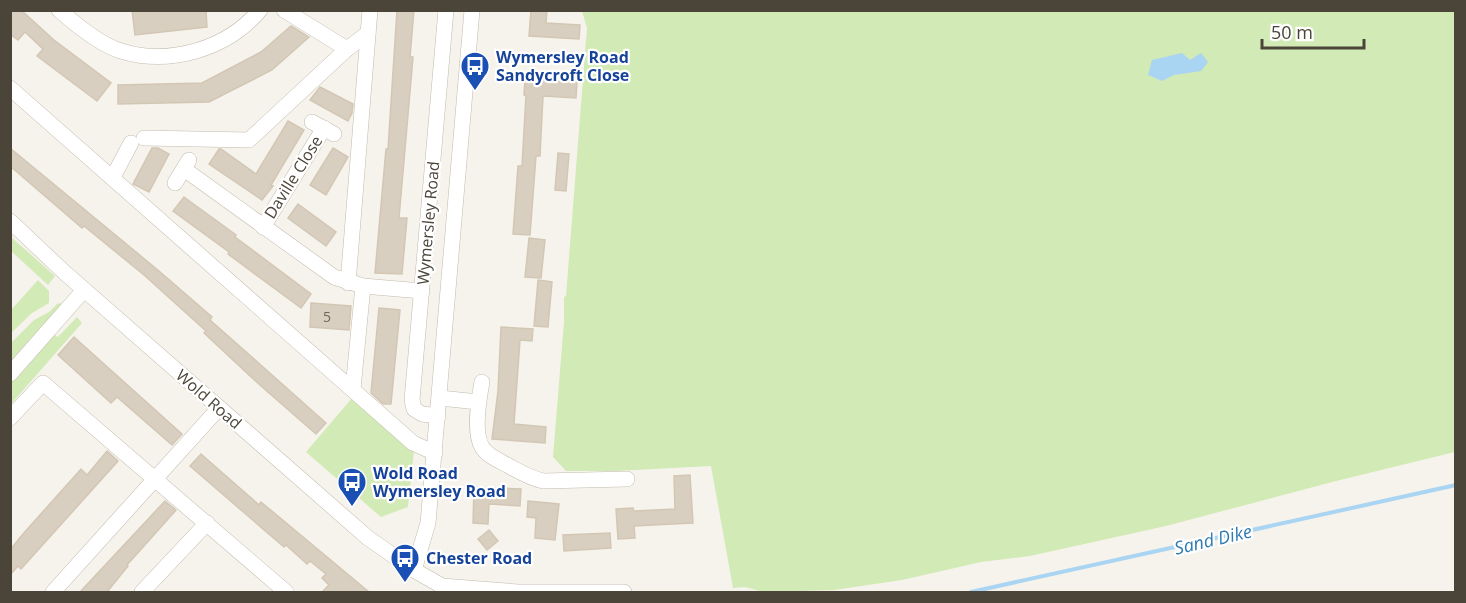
<svg xmlns="http://www.w3.org/2000/svg" width="1466" height="603" font-family="'Open Sans',sans-serif">
<style>
.green{fill:#d2eab5}
.water{fill:#a9d4f2}
.lines{fill:none;stroke-linecap:round;stroke-linejoin:round}
.stream{stroke:#a9d4f2;stroke-width:4}
.building{fill:#d8cfc1;stroke:#d3c7b4;stroke-width:1.5}
.minor-casing{stroke:#c2bbae;stroke-width:16}
.minor{stroke:#fff;stroke-width:15}
.labels{text-anchor:middle;dominant-baseline:central;stroke-width:4.5;stroke-linejoin:round;paint-order:stroke}
.number-label{font-size:14px;fill:#6e675b}
.transit-label{font-size:16px;font-weight:bold;fill:#164399;stroke:#fff;text-anchor:start}
.street-label{font-size:16px;fill:#4b4439;stroke:#fff}
.water-label{font-size:18px;font-style:italic;fill:#2e7ab2;stroke:#fff}
</style>
<rect width="100%" height="100%" fill="#f6f3ec"/>
<g class="green">
<polygon points="582,11 1455,11 1455,452 1336,481 1166,526 1030,556 981,562 902,580 834,590 764,592 745,587 733,588 711,466 616,471 566,471 553,457 564,322 564,297 566,296 587,28"/>
<polygon points="11,237 55,276 48,285 11,251"/>
<polygon points="38,280 49,291 49,303 32,313 11,333 11,310"/>
<polygon points="60,303 63,305 11,364 11,343 34,320 49,312 57,304"/>
<polygon points="77,317 82,323 11,404 11,382 53,334 58,337"/>
<polygon points="353,397 414,450 408,507 381,517 306,452"/>
</g>
<polygon class="water" points="1182,53 1190,60 1201,53 1208,62 1201,71 1174,75 1162,81 1148,75 1152,60"/>
<g class="lines">
<polyline class="stream" points="971,592 1456,485"/>
</g>
<g class="building">
<polygon points="10,10 21,10 54,40 111,83 97,101 37,56 43,49 25,32 18,40 10,34"/>
<polygon points="132,10 206,10 207,27 135,35"/>
<polygon points="397,10 414,10 410,57 413,57 399,218 407,218 402,274 375,273 386,149 388,149"/>
<polygon points="531,10 547,10 546,23 580,25 579,39 529,36"/>
<polygon points="291,26 309,37 272,70 209,102 118,104 118,85 202,83 261,52"/>
<polygon points="525,80 577,82 576,98 543,96 540,156 536,156 530,235 513,234 518,166 522,166 526,95 524,95"/>
<polygon points="320,87 353,104 352,113 348,121 310,100"/>
<polygon points="288,121 304,130 271,185 273,186 262,200 209,164 219,149 221,149 256,174"/>
<polygon points="10,148 159,271 212,317 210,320 326,423 316,434 261,386 204,333 206,331 144,275 84,226 82,228 10,166"/>
<polygon points="152,148 158,148 169,154 149,192 133,184"/>
<polygon points="333,148 348,157 326,195 310,185"/>
<polygon points="558,153 569,154 566,191 555,190"/>
<polygon points="184,197 236,235 235,237 311,294 301,308 228,254 229,252 173,211"/>
<polygon points="298,204 336,232 326,246 288,218"/>
<polygon points="529,238 545,240 541,278 525,277"/>
<polygon points="538,280 552,282 548,327 534,326"/>
<polygon points="311,303 351,306 349,330 310,327"/>
<polygon points="379,308 400,310 391,404 383,404 371,393"/>
<polygon points="501,327 533,329 532,341 520,340 514,424 546,427 545,443 492,439 498,391"/>
<polygon points="74,337 182,434 172,445 117,397 111,403 58,355"/>
<polygon points="107,451 118,461 21,569 18,566 10,575 10,550 23,534 81,469 87,475"/>
<polygon points="201,454 259,505 261,502 369,592 322,592 329,585 322,578 326,574 310,561 307,564 286,545 284,547 190,466"/>
<polygon points="690,475 693,523 634,526 635,538 618,539 616,509 633,508 634,511 675,509 674,476"/>
<polygon points="474,487 521,489 520,506 489,504 488,524 473,523"/>
<polygon points="165,501 176,510 127,565 128,566 107,592 80,592"/>
<polygon points="528,501 559,504 555,540 535,538 536,518 527,517"/>
<polygon points="489,530 498,541 487,550 478,539"/>
<polygon points="610,533 611,548 564,551 563,535"/>
</g>
<g class="lines">
<g class="minor-casing">
<g id="minor">
<path d="M 59,10 C 75,24 101,45 121,51 C 170,66 227,49 260,10"/>
<polyline points="284,10 347,49"/>
<polyline points="10,88 413,443 435,453"/>
<polyline points="312,122 334,134"/>
<polyline points="144,138 249,140 347,49 368,33"/>
<polyline points="184,169 334,277 363,286 422,291"/>
<polyline points="113,177 131,143"/>
<polyline points="175,183 189,160"/>
<polyline points="10,221 64,272 368,538 414,570 442,586 518,592 624,592"/>
<polyline points="263,227 324,128"/>
<polyline points="348,283 370,10"/>
<polyline points="10,374 84,290"/>
<path d="M 482,382 C 479,398 473,432 482,447 C 487,456 500,461 509,466 C 520,472 530,478 543,481 L 627,479"/>
<polyline points="353,389 363,286"/>
<polyline points="440,398 478,402"/>
<polyline points="438,416 422,414 414,409 412,400 446,10"/>
<polyline points="10,418 43,383 286,592"/>
<polyline points="414,570 428,523 472,10"/>
<polyline points="53,592 219,408"/>
<polyline points="142,592 207,523"/>
</g>
</g>
<use href="#minor" class="minor"/>
</g>
<defs>
<g id="bus-pin" transform="scale(1.5)"><path d="M0 17L-7.5 6A9.5 9.5 0 1 1 7.5 6Z" fill="#1a4fb4" stroke="#fff"/><path d="M-5-6H5V4H4V6H2V4H-2V6H-4V4H-5ZM-3.5-4V0h7V-4ZM-3.5 1.2v1.5H-2V1.2ZM2 1.2v1.5H3.5V1.2Z" fill="#fff"/></g>
</defs>
<g fill-rule="evenodd">
<use href="#bus-pin" x="475" y="66"/>
<use href="#bus-pin" x="352" y="482"/>
<use href="#bus-pin" x="405" y="558"/>
</g>
<g class="labels">
<g class="number-label">
<text x="327" y="316">5</text>
</g>
<g class="transit-label">
<text x="496" y="57">Wymersley Road<tspan x="496" dy="18">Sandycroft Close</tspan></text>
<text x="373" y="473">Wold Road<tspan x="373" dy="18">Wymersley Road</tspan></text>
<text x="426" y="558">Chester Road</text>
</g>
<g class="street-label">
<text transform="translate(293 177) rotate(-58)">Daville Close</text>
<text transform="translate(428 223) rotate(-85)">Wymersley Road</text>
<text transform="translate(209 399) rotate(41)">Wold Road</text>
</g>
<g class="water-label">
<text transform="translate(1213 539) rotate(-13)">Sand Dike</text>
</g>
</g>
<rect width="1466" height="603" fill="none" stroke="#4b4439" stroke-width="24"/>
<path d="M1262 39v9h102v-9" fill="none" stroke="#4b4439" stroke-width="3"/>
<text x="1271" y="39" font-size="18" fill="#4b4439" stroke="#ffffff" stroke-width="4.5" paint-order="stroke">50 m</text>
</svg>
